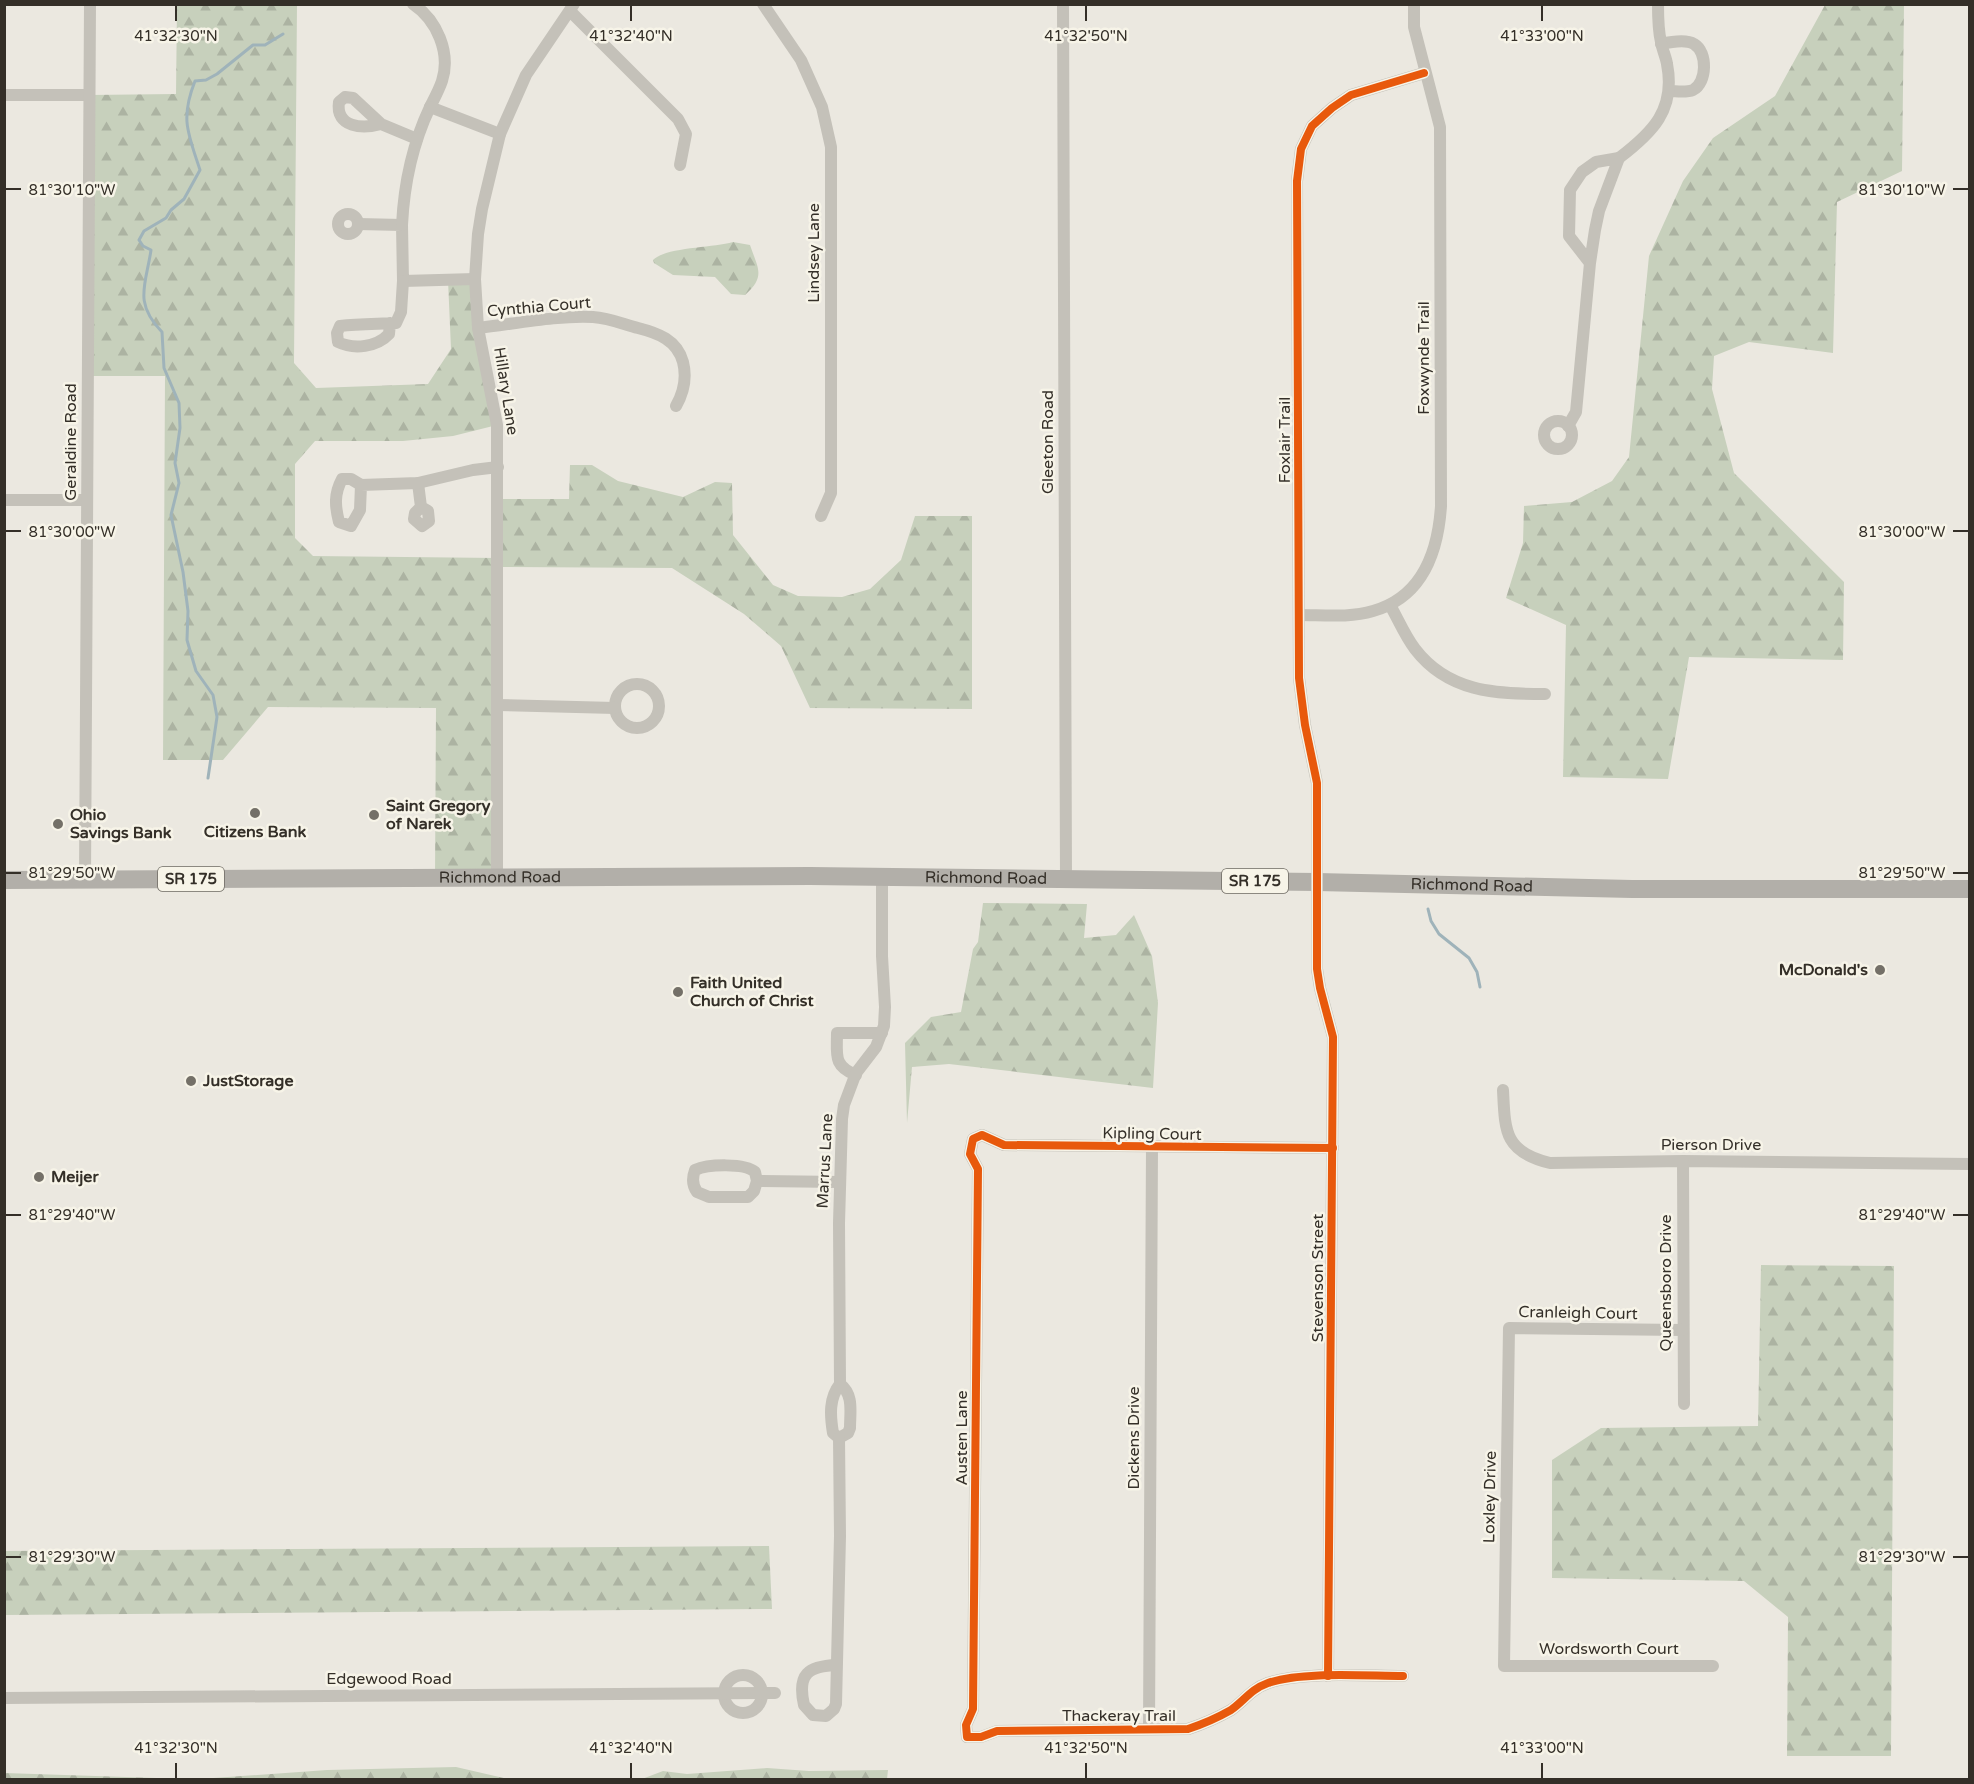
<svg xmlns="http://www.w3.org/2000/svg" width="1974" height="1784" font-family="'Varela Round',sans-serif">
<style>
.forest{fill:url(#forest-firs)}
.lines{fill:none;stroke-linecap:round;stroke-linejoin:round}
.stream{stroke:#9fb3ba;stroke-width:3}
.street{stroke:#c4c1b9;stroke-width:12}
.primary{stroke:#b2afa9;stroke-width:18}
.cycleway-casing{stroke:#f7f4e8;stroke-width:11}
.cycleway{stroke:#e8590c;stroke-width:8}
.ticks{fill:none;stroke:#342f28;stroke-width:2}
.poi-dot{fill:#747068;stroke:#f7f4e8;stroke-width:2}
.labels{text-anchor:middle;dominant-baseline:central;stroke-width:5;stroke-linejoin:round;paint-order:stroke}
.shield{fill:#f7f4e8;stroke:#6e6a62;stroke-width:1.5}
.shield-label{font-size:15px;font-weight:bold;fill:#342f28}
.street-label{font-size:16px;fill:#342f28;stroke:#f7f4e8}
.poi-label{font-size:16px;font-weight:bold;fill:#342f28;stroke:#f7f4e8;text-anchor:start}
.ticks-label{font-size:15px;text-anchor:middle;fill:#342f28;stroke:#f7f4e8;stroke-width:5;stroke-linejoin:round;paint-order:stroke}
</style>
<defs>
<pattern id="forest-firs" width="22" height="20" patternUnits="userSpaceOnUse" patternTransform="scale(1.5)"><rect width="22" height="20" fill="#c7d0bc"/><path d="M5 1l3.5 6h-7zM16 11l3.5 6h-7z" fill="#acb3a2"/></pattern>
</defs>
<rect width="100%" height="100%" fill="#ebe8e0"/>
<g class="forest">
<polygon points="177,5 297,5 294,363 316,388 428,384 451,349 448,280 475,279 497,425 453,436 403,441 315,441 295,464 295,538 313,556 498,558 498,499 569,499 570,465 592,465 618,481 683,497 715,482 732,483 733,535 773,585 798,596 842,597 870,589 901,560 915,516 972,516 972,709 810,708 781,646 744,614 672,568 498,567 497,879 435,878 436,708 268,707 223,760 163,760 165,376 88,376 89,95 176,94"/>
<polygon points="1825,5 1904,5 1902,171 1837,202 1833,353 1749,342 1714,356 1712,389 1734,473 1844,582 1843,660 1689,657 1668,779 1563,777 1566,625 1506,598 1523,543 1524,506 1572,502 1612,481 1629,457 1649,256 1683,181 1713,138 1775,96"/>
<path d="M 733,242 L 750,245 C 758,269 766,276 745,295 L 731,294 L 715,277 L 673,275 L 654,263 L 653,260 C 666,247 712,248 733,242 Z"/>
<polygon points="983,903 1087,904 1084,938 1116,935 1134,915 1152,956 1158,1003 1153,1088 949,1064 912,1067 907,1123 905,1043 931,1017 961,1012 973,949 978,942"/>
<polygon points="1761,1265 1894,1266 1891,1756 1787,1756 1788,1617 1744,1581 1552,1578 1552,1460 1601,1428 1758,1426"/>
<polygon points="769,1546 772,1609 5,1615 5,1551"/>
<polygon points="456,1767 508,1779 199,1779 327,1770"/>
<polygon points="767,1768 809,1771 888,1770 887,1779 642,1779 663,1771 687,1774"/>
<polygon points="4,1773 187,1779 5,1780"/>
</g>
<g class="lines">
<g class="stream">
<path d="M 208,778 L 217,717 L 213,695 L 196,671 L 187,640 L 188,611 L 183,572 L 171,515 L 179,483 L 175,463 L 180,428 L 179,403 L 164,368 L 162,332 C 133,302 146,285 151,250 L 143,246 L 139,240 L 144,231 L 166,218 L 171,210 L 184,199 L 200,170 C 188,133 180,119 195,81 L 206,80 L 217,74 L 253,45 L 265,45 L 283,34"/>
<polyline points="1428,909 1431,921 1439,934 1469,958 1477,972 1480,987"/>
</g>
<g class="street">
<path d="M 413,4 C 437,20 451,53 442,81 C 439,90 434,99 430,107 L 500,134"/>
<polyline points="763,4 801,60 822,107 831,147 831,493 821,516"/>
<polyline points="1063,4 1066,880"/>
<polyline points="570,11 678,119 686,134 680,165"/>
<path d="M 1661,44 C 1670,42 1686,39 1694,44 C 1708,52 1707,83 1693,90 C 1686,93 1676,91 1669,91"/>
<polyline points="4,95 89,95"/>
<path d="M 381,124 C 363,129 335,128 339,102 L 345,97 L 353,98 L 381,124 L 417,139"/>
<path d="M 1619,158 C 1652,133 1676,110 1667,64 C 1666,57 1662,49 1661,42 C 1658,30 1658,17 1658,4"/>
<circle cx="348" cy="224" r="10"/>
<polyline points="358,224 402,225 403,281 475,279"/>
<path d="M 402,225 C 404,184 412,145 430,107"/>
<path d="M 390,323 L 389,334 C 377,347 354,350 338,342 L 337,333 L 340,326 C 358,324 377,324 396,323 L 401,312 L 403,281"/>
<path d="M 478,328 C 514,324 559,315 593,317 C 609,318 623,324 638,328 C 658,333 677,340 683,362 C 687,378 684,392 676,406"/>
<circle cx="1558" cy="435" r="14"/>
<polyline points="1568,426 1576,412 1590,263 1595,230 1599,211 1619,158 1596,162 1582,172 1570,190 1569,236 1590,263"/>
<polyline points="418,483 421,507 415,513 414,519 422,526 429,521 428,511 421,507"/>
<path d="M 361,485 L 360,510 L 351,526 L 339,522 C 335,506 334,494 342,479 L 351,479 L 361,485 L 418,483 L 473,470 L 498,467"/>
<polyline points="4,500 87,500"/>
<path d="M 1390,605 C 1398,619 1405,636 1415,649 C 1448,692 1495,694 1545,694"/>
<path d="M 1299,615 C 1323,615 1350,618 1373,611 C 1423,597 1438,552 1441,506 L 1440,127 L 1414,27 L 1414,4"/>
<circle cx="637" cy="706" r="22"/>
<polyline points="497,705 615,708"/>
<polyline points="497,879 497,425 478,328 475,279 478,234 482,209 500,134 526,75 574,4"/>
<polyline points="85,880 90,4"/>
<path d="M 856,1075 C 833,1066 837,1055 837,1033 L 882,1033"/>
<path d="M 1503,1090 C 1505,1131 1504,1152 1550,1163 L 1683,1161 L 1970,1164"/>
<path d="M 1333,1148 L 1004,1145 L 982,1135 L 973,1139 L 970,1154 L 978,1169 L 973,1709 L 966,1725 L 967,1737 L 981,1737 L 997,1731 L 1188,1729 C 1203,1724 1217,1718 1231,1710 C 1244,1701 1251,1689 1268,1683 C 1302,1671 1366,1676 1403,1676"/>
<polyline points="1683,1161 1684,1404"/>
<path d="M 757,1181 L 754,1191 L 748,1197 L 709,1197 L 697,1192 C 692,1185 692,1178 695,1170 C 708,1164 745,1163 755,1172 L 757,1181 L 840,1182"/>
<polyline points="1683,1330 1509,1328 1504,1666 1713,1666"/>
<path d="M 840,1384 C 854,1395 850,1411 850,1428 L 848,1433 L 839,1438 L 833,1433 C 830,1415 829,1398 840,1384 L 839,1223 L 842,1119 L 844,1105 L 856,1073 L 876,1047 L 884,1026 L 885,1007 L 882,956 L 882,878"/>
<path d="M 837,1665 C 808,1666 797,1674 804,1705 L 813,1715 L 826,1716 L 834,1709 L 836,1704 L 840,1536 L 839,1438"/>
<circle cx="743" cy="1694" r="19"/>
<polyline points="1328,1676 1333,1037 1320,988 1317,969 1317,783 1305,725 1299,678 1297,181 1301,149 1312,126 1332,108 1351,95 1424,73"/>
<polyline points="4,1698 775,1693"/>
<polyline points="1149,1729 1152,1147"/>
</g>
<path class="primary" id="s1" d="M 4,880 L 810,876 L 1317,882 L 1632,889 L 1970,889"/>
<g class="cycleway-casing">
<g id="cycleway">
<path d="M 1333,1148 L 1004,1145 L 982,1135 L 973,1139 L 970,1154 L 978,1169 L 973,1709 L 966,1725 L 967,1737 L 981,1737 L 997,1731 L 1188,1729 C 1203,1724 1217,1718 1231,1710 C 1244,1701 1251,1689 1268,1683 C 1302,1671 1366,1676 1403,1676"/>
<polyline points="1328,1676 1333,1037 1320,988 1317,969 1317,783 1305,725 1299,678 1297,181 1301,149 1312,126 1332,108 1351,95 1424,73"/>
</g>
</g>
<use href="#cycleway" class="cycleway"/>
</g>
<path class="ticks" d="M 176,6 L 176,21M 631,6 L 631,21M 1086,6 L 1086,21M 1542,6 L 1542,21M 6,189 L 21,189M 1953,189 L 1968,189M 6,531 L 21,531M 1953,531 L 1968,531M 6,873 L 21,873M 1953,873 L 1968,873M 6,1215 L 21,1215M 1953,1215 L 1968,1215M 6,1557 L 21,1557M 1953,1557 L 1968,1557M 176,1763 L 176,1778M 631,1763 L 631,1778M 1086,1763 L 1086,1778M 1542,1763 L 1542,1778"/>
<g class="poi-dot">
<circle cx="255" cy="813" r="6"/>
<circle cx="374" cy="815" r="6"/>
<circle cx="58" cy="824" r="6"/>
<circle cx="1880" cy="970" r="6"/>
<circle cx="678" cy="992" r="6"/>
<circle cx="191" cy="1081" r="6"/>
<circle cx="39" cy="1177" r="6"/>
</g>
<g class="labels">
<g class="shield">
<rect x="158" y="867" width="66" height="24" rx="4.5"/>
<rect x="1222" y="869" width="66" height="24" rx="4.5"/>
</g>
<g class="shield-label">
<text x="191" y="879">SR 175</text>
<text x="1255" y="881">SR 175</text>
</g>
<g class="street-label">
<text transform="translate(814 253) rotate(-90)">Lindsey Lane</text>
<text transform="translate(539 307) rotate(-5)">Cynthia Court</text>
<text transform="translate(1424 358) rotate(-90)">Foxwynde Trail</text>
<text transform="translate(506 391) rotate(81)">Hillary Lane</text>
<text transform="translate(1285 440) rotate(-90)">Foxlair Trail</text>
<text transform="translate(71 442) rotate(-90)">Geraldine Road</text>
<text transform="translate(1048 442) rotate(-90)">Gleeton Road</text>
<text stroke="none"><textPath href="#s1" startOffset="496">Richmond Road</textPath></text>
<text stroke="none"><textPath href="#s1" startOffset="982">Richmond Road</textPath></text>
<text stroke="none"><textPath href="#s1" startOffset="1468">Richmond Road</textPath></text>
<text transform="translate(1152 1134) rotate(1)">Kipling Court</text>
<text x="1711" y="1145">Pierson Drive</text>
<text transform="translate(825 1161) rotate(-87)">Marrus Lane</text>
<text transform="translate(1318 1278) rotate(-90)">Stevenson Street</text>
<text transform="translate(1666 1283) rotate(-90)">Queensboro Drive</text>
<text transform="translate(1578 1313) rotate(1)">Cranleigh Court</text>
<text transform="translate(962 1438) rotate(-90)">Austen Lane</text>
<text transform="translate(1134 1438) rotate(-90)">Dickens Drive</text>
<text transform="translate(1490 1497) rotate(-89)">Loxley Drive</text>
<text x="1609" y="1649">Wordsworth Court</text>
<text x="389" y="1679">Edgewood Road</text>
<text x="1119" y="1716">Thackeray Trail</text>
</g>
<g class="poi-label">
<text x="386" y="806">Saint Gregory<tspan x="386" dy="18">of Narek</tspan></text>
<text x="70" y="815">Ohio<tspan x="70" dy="18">Savings Bank</tspan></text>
<text x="255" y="832" text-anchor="middle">Citizens Bank</text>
<text x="1868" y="970" text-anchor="end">McDonald's</text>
<text x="690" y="983">Faith United<tspan x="690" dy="18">Church of Christ</tspan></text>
<text x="203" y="1081">JustStorage</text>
<text x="51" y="1177">Meijer</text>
</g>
</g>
<g class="ticks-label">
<text x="176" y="41">41°32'30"N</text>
<text x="631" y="41">41°32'40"N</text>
<text x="1086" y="41">41°32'50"N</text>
<text x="1542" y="41">41°33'00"N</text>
<text x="1902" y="195">81°30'10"W</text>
<text x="72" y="195">81°30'10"W</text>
<text x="1902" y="537">81°30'00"W</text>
<text x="72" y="537">81°30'00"W</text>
<text x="1902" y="878">81°29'50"W</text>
<text x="72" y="878">81°29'50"W</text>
<text x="1902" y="1220">81°29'40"W</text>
<text x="72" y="1220">81°29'40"W</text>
<text x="72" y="1562">81°29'30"W</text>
<text x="1902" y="1562">81°29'30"W</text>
<text x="176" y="1753">41°32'30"N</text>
<text x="631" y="1753">41°32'40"N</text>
<text x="1086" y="1753">41°32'50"N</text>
<text x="1542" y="1753">41°33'00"N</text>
</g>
<rect width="1974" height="1784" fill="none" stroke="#342f28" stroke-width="12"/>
</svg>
